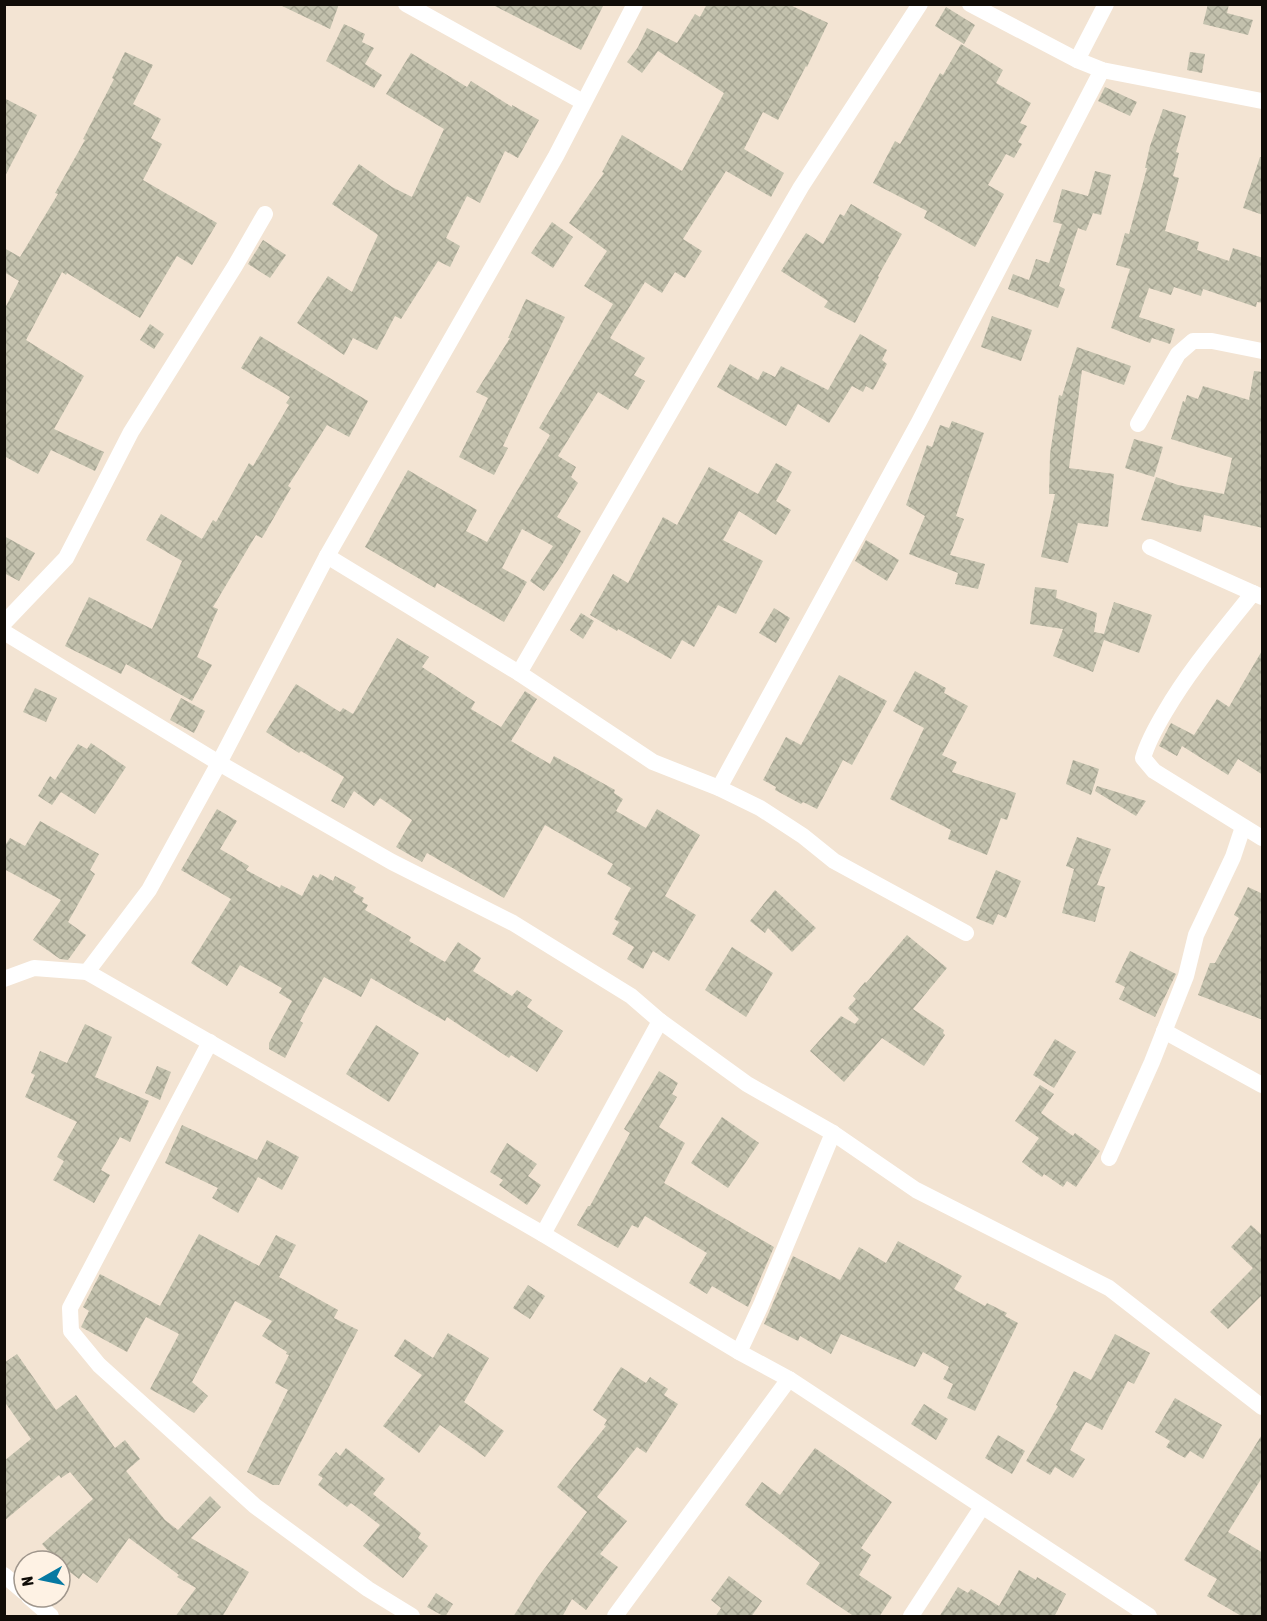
<svg xmlns="http://www.w3.org/2000/svg" width="1267" height="1621" font-family="'Asap Condensed',sans-serif">
<style>
.building{fill:url(#building-cross-hatch)}
.lines{fill:none;stroke-linecap:round;stroke-linejoin:round}
.street{stroke:#fff;stroke-width:16}
</style>
<defs>
<pattern id="building-cross-hatch" width="8" height="8" patternUnits="userSpaceOnUse" patternTransform="scale(1.5)"><rect width="8" height="8" fill="#c3c1ad"/><path d="M0 0l8 8M0 8l8-8" fill="none" stroke="#a6a593"/></pattern>
</defs>
<rect width="100%" height="100%" fill="#f3e4d3"/>
<g class="building">
<polygon points="278,4 339,4 330,29"/>
<polygon points="491,4 604,4 581,50"/>
<polygon points="707,4 788,4 828,23 807,67 806,66 778,120 763,112 744,149 784,173 771,197 726,171 683,239 702,251 685,278 675,272 662,293 645,282 610,338 645,358 634,375 645,381 628,410 598,392 558,456 576,467 571,477 578,483 557,517 581,531 563,563 544,591 530,581 553,546 522,529 502,568 527,582 504,622 437,583 435,588 365,547 408,470 477,510 466,531 487,542 550,435 539,428 613,304 584,286 607,251 569,223 604,173 602,172 622,135 682,171 724,93 658,51 642,73 627,62 638,47 647,28 677,43 695,14 700,17"/>
<polygon points="1208,4 1229,4 1227,13 1253,20 1248,35 1203,24"/>
<polygon points="946,7 975,25 964,44 935,26"/>
<polygon points="344,24 365,34 362,42 374,48 365,64 382,75 374,88 326,61"/>
<polygon points="961,44 1003,70 996,83 1031,103 1020,123 1027,126 1018,142 1022,144 1014,158 1006,154 988,185 1004,194 975,247 924,218 927,211 873,183 895,141 900,144 940,73 943,75"/>
<polygon points="125,52 153,65 133,104 161,119 151,138 162,144 143,180 217,223 192,265 177,256 140,318 67,273 66,275 62,272 26,340 84,376 54,429 104,452 95,471 51,450 38,474 4,456 4,310 19,281 4,272 4,248 20,257 58,194 55,193 85,140 83,139 114,79 112,78"/>
<polygon points="1190,52 1205,54 1202,73 1187,70"/>
<polygon points="411,53 467,87 471,81 512,107 512,105 539,120 518,158 505,151 480,203 467,196 446,238 460,246 450,267 438,261 401,319 395,316 377,350 353,338 344,355 297,323 328,276 352,292 378,235 332,204 359,164 392,187 412,197 444,129 386,94"/>
<polygon points="1105,87 1137,102 1130,116 1098,101"/>
<polygon points="4,98 37,115 4,178"/>
<polygon points="1163,109 1186,116 1176,152 1179,153 1173,176 1179,178 1165,231 1199,242 1197,250 1229,261 1233,248 1263,258 1263,303 1257,302 1256,307 1203,289 1201,296 1174,287 1171,295 1149,288 1139,317 1175,329 1170,344 1152,338 1150,343 1111,328 1130,269 1116,265 1125,233 1129,234 1147,168 1145,168 1150,146"/>
<polygon points="1260,157 1263,158 1263,215 1243,208"/>
<polygon points="1095,171 1111,175 1101,215 1093,213 1086,231 1078,228 1059,286 1065,289 1058,308 1008,289 1013,274 1029,280 1036,259 1049,263 1062,224 1053,222 1062,189 1088,196"/>
<polygon points="851,204 902,234 878,276 879,277 855,323 824,307 828,301 781,271 806,233 823,244 840,214 844,216"/>
<polygon points="552,222 573,237 553,268 531,253"/>
<polygon points="263,240 286,255 270,278 248,264"/>
<polygon points="526,299 565,317 503,446 508,448 494,475 459,457 488,398 476,392 510,338 508,338"/>
<polygon points="992,316 1032,330 1021,361 981,347"/>
<polygon points="150,324 164,334 154,349 140,340"/>
<polygon points="860,334 887,350 882,360 887,364 873,390 866,386 863,392 852,386 829,423 798,404 786,426 717,387 730,364 758,380 763,371 775,377 781,366 828,390"/>
<polygon points="260,336 368,401 349,437 327,425 288,486 291,488 262,538 256,535 213,607 218,609 197,657 212,665 192,701 126,664 121,674 65,646 89,597 152,629 182,561 146,540 161,514 202,539 213,520 216,522 249,463 253,466 289,405 286,403 290,397 241,368"/>
<polygon points="1077,347 1131,366 1124,385 1082,370 1069,468 1114,474 1108,527 1078,523 1068,563 1041,557 1055,494 1049,494 1050,454 1059,395 1062,396"/>
<polygon points="1254,371 1263,372 1263,528 1204,515 1201,532 1141,520 1156,477 1178,485 1224,494 1232,458 1171,439 1183,401 1185,402 1187,395 1198,399 1203,386 1249,400"/>
<polygon points="952,421 984,433 956,516 964,519 950,555 985,564 978,589 955,584 958,573 909,554 925,516 906,505 927,445 932,447 940,425 949,428"/>
<polygon points="1134,439 1163,447 1154,477 1125,468"/>
<polygon points="776,463 792,472 776,501 791,510 776,535 739,511 723,540 763,561 736,614 718,605 694,647 682,640 671,659 618,629 617,631 590,615 613,574 628,583 663,517 677,525 709,467 758,494"/>
<polygon points="4,536 35,553 19,581 4,573"/>
<polygon points="866,540 899,560 887,581 855,561"/>
<polygon points="1035,587 1057,590 1056,598 1097,613 1094,632 1104,634 1114,602 1152,615 1139,653 1104,640 1093,672 1053,656 1063,629 1030,624"/>
<polygon points="774,608 790,618 776,643 759,633"/>
<polygon points="581,613 594,621 583,639 570,630"/>
<polygon points="397,638 429,657 422,667 475,702 471,709 501,727 525,691 537,699 511,741 550,764 554,756 615,790 614,793 623,799 616,811 646,828 657,809 700,835 665,896 696,915 669,961 653,951 643,969 627,959 634,947 612,934 619,922 614,919 631,888 607,874 613,864 545,825 504,898 427,853 422,862 396,847 412,820 380,798 374,806 354,791 344,808 331,801 344,777 301,751 299,753 266,732 296,684 340,712 343,708 353,714"/>
<polygon points="1263,649 1263,775 1238,759 1228,775 1182,746 1177,756 1159,746 1171,723 1194,735 1217,699 1229,707"/>
<polygon points="915,671 946,688 944,693 968,706 942,755 957,762 952,772 1016,793 1007,820 1001,818 987,855 948,839 951,830 890,799 924,728 893,711"/>
<polygon points="839,675 887,701 852,765 843,760 817,809 803,802 801,804 775,790 776,787 763,780 786,737 801,745"/>
<polygon points="35,688 57,698 46,722 23,712"/>
<polygon points="181,698 205,711 194,733 170,720"/>
<polygon points="91,743 126,767 95,814 61,792 52,805 38,796 50,776 55,780 78,744 87,749"/>
<polygon points="1073,760 1099,769 1091,795 1066,784"/>
<polygon points="1097,786 1146,801 1136,816 1095,791"/>
<polygon points="217,809 237,821 220,849 249,866 246,870 280,888 281,885 302,896 313,875 318,878 320,874 333,881 335,876 356,887 353,892 364,898 362,902 368,905 365,910 411,937 409,941 445,962 458,942 481,958 473,971 512,996 517,990 532,1000 527,1007 563,1031 537,1072 511,1055 509,1058 447,1017 445,1021 371,978 361,997 324,977 300,1021 303,1023 285,1058 269,1049 269,1043 292,1001 279,993 282,988 240,965 227,986 191,963 231,899 181,870"/>
<polygon points="40,821 99,854 90,870 95,874 68,922 86,935 68,960 60,959 33,940 61,900 4,869 4,847 10,838 25,846"/>
<polygon points="1077,837 1111,849 1097,885 1105,887 1095,922 1062,913 1074,869 1066,866"/>
<polygon points="996,870 1021,881 1006,918 998,914 993,925 976,918"/>
<polygon points="1248,887 1263,894 1263,1020 1198,995 1210,963 1215,963 1239,918 1234,915"/>
<polygon points="775,890 816,928 792,952 768,928 765,933 750,921"/>
<polygon points="907,935 947,968 913,1009 944,1030 943,1033 945,1035 924,1066 882,1038 844,1082 810,1051 841,1016 855,1024 859,1019 848,1008 856,999 853,996 865,982 866,983"/>
<polygon points="732,947 773,973 746,1017 705,990"/>
<polygon points="1130,951 1176,974 1155,1017 1119,999 1125,987 1115,982"/>
<polygon points="85,1024 112,1037 95,1077 149,1101 130,1142 120,1137 101,1170 110,1175 94,1203 53,1180 64,1161 57,1157 77,1122 25,1097 35,1075 31,1073 40,1051 67,1063"/>
<polygon points="376,1025 419,1053 389,1102 346,1074"/>
<polygon points="1055,1039 1076,1052 1054,1088 1033,1075"/>
<polygon points="157,1066 171,1072 160,1100 145,1093"/>
<polygon points="659,1071 678,1083 672,1094 677,1097 659,1127 685,1143 664,1183 774,1247 748,1307 712,1286 707,1294 689,1283 707,1253 645,1216 638,1228 632,1225 618,1248 577,1225 588,1206 590,1206 630,1133 624,1129"/>
<polygon points="1040,1085 1054,1094 1041,1113 1073,1136 1075,1133 1100,1151 1076,1187 1067,1181 1063,1187 1044,1174 1042,1177 1022,1162 1039,1138 1015,1121"/>
<polygon points="722,1117 759,1143 728,1188 691,1163"/>
<polygon points="182,1125 257,1160 267,1140 299,1157 282,1190 258,1177 238,1213 212,1198 218,1188 165,1163"/>
<polygon points="507,1143 537,1164 528,1176 541,1185 527,1205 499,1185 503,1180 490,1172"/>
<polygon points="1251,1225 1263,1236 1263,1294 1228,1329 1210,1312 1253,1268 1231,1247"/>
<polygon points="199,1234 259,1266 276,1235 296,1245 279,1277 338,1310 334,1318 358,1330 279,1485 273,1485 247,1472 288,1390 275,1383 289,1355 286,1354 287,1352 262,1336 272,1321 235,1301 192,1382 208,1396 194,1413 150,1389 179,1334 146,1317 127,1352 81,1327 89,1311 83,1307 100,1274 160,1306"/>
<polygon points="898,1241 962,1276 954,1289 985,1306 987,1303 1007,1313 1005,1316 1018,1323 975,1411 947,1398 953,1384 943,1379 949,1367 923,1352 915,1367 841,1334 831,1354 800,1336 798,1341 764,1324 793,1256 840,1280 859,1247 886,1263"/>
<polygon points="528,1285 545,1296 530,1319 513,1308"/>
<polygon points="448,1333 489,1358 464,1402 504,1431 485,1457 440,1425 419,1453 383,1426 422,1375 394,1356 405,1339 433,1358"/>
<polygon points="1115,1334 1150,1353 1134,1384 1128,1381 1102,1430 1086,1422 1070,1450 1085,1459 1073,1478 1055,1467 1050,1475 1026,1461 1058,1406 1056,1405 1074,1371 1091,1380"/>
<polygon points="17,1354 56,1410 76,1395 115,1448 125,1440 140,1459 126,1471 165,1520 178,1530 210,1496 221,1507 191,1538 249,1572 222,1617 175,1617 196,1588 177,1577 179,1575 129,1538 97,1583 83,1573 79,1579 62,1566 60,1561 57,1561 42,1544 93,1499 70,1472 61,1478 59,1475 4,1521 4,1461 31,1439 4,1401 4,1363"/>
<polygon points="621,1367 646,1383 650,1377 668,1389 664,1395 678,1404 646,1453 637,1447 597,1497 627,1521 600,1554 618,1567 586,1610 572,1599 562,1617 513,1617 538,1577 587,1512 557,1487 606,1426 604,1425 607,1420 593,1410"/>
<polygon points="1175,1398 1222,1425 1203,1459 1190,1451 1185,1458 1166,1447 1170,1441 1155,1432"/>
<polygon points="924,1404 948,1419 936,1440 911,1424"/>
<polygon points="1263,1433 1263,1476 1228,1532 1263,1553 1263,1617 1243,1617 1207,1596 1217,1579 1184,1560"/>
<polygon points="998,1435 1025,1451 1012,1474 985,1458"/>
<polygon points="346,1448 385,1479 373,1494 421,1533 418,1538 428,1546 403,1578 363,1546 380,1525 351,1503 347,1507 318,1485 323,1478 318,1475 336,1452 340,1456"/>
<polygon points="815,1448 892,1502 861,1548 871,1555 859,1575 892,1597 879,1617 855,1617 806,1584 820,1563 745,1505 762,1482 780,1495"/>
<polygon points="1019,1570 1036,1580 1037,1577 1066,1594 1054,1617 939,1617 958,1587 968,1593 971,1589 999,1606"/>
<polygon points="729,1576 762,1601 751,1617 715,1617 721,1608 711,1600"/>
<polygon points="436,1593 453,1604 445,1617 427,1607"/>
</g>
<g class="lines">
<g class="street">
<polyline points="406,4 583,102"/>
<polyline points="970,4 1077,60 1102,70 1262,101"/>
<polyline points="1077,60 1106,4"/>
<polyline points="1138,424 1178,354 1193,341 1212,341 1262,351"/>
<polyline points="1150,547 1262,597"/>
<polyline points="327,556 519,673 653,762 719,788 760,808 803,836 834,861 966,933"/>
<path d="M 1253,593 C 1222,632 1190,669 1165,712 C 1156,727 1148,741 1143,758 L 1154,771 L 1262,838"/>
<polyline points="4,623 66,558 131,432 235,266 265,214"/>
<polyline points="4,632 219,763 392,862 513,923 631,996 660,1021 747,1084 833,1133 916,1190 1109,1288 1262,1407"/>
<polyline points="519,673 801,187 920,4"/>
<polyline points="719,788 919,422 1102,70"/>
<polyline points="87,972 149,890 219,763 327,556 556,156 635,4"/>
<polyline points="4,979 34,968 87,972 543,1234 739,1352"/>
<polyline points="1164,1031 1262,1085"/>
<polyline points="210,1042 70,1308 71,1331 99,1365 255,1506 368,1589 412,1616"/>
<polyline points="833,1133 761,1305 739,1352 789,1379 1149,1616"/>
<polyline points="1109,1158 1152,1062 1186,976 1196,935 1233,857 1243,827"/>
<polyline points="543,1234 660,1021"/>
<polyline points="4,1575 24,1592"/>
<polyline points="29,1597 51,1616"/>
<polyline points="615,1616 789,1379"/>
<polyline points="911,1616 982,1507"/>
</g>
</g>
<rect width="1267" height="1621" fill="none" stroke="#100c07" stroke-width="12"/>
<g transform="translate(42 1579) rotate(261)"><circle r="28" fill="#fef2e4" stroke="#9f968c" stroke-width="1.5"/>
<path d="M0-4.5L10 22L0 15L-10 22Z" fill="#0679a2"/>
<text y="-9" font-size="16" font-weight="bold" text-anchor="middle" fill="#100c07">N</text>
</g>
</svg>
